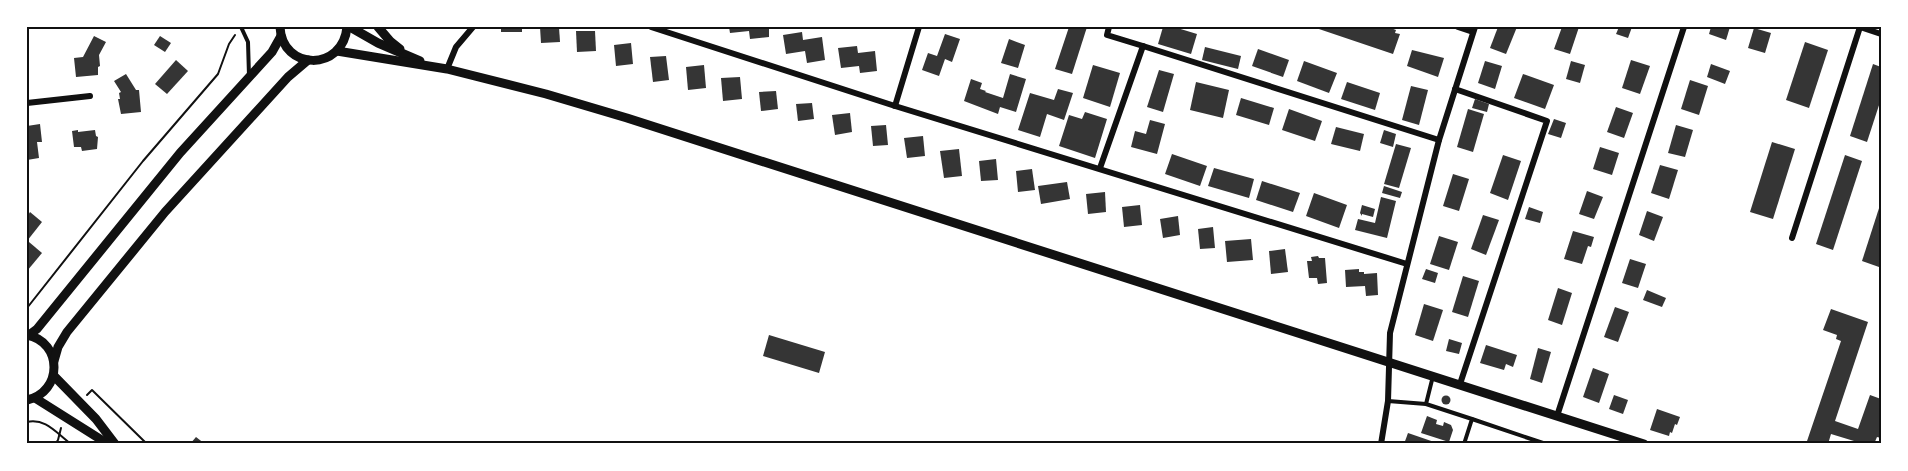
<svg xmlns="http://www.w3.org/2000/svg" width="1908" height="471" font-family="Manrope,sans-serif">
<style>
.building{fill:#353535}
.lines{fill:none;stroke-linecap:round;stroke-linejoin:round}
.path{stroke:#111;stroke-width:2}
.service{stroke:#111;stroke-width:4}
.minor{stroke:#111;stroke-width:6}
.tertiary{stroke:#111;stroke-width:9}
.neatline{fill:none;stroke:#111;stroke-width:2}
</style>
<rect width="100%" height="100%" fill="#fff"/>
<g class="building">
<rect x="501" y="27" width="21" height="5"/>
<polygon points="540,27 559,27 560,42 541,43"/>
<polygon points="729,27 769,27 769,37 750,39 749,31 730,33"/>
<polygon points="1069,27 1087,27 1072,74 1055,69"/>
<polygon points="1163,27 1174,27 1197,34 1191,54 1158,44"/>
<polygon points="1313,27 1388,27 1396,30 1395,33 1400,34 1393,54"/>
<polygon points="1498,27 1517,27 1506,54 1490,48"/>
<polygon points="1562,27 1579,27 1570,54 1554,49"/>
<polygon points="1619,27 1632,27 1628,38 1616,34"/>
<polygon points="1711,27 1730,27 1726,40 1709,34"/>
<polygon points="1754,28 1771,33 1765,53 1748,48"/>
<polygon points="576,31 595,31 596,51 577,52"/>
<polygon points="802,32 803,40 822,37 825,60 807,63 805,51 786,54 783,35"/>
<polygon points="945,34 960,39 952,62 945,59 939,76 922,70 928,53 937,56"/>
<polygon points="94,36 106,42 99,55 100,66 98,67 98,75 76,77 74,58 83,57"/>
<polygon points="160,36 171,43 165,52 154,45"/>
<polygon points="1009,39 1025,45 1018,68 1001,63"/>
<polygon points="1805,42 1828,50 1809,108 1786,100"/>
<polygon points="631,43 633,64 616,66 614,45"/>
<polygon points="857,46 858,53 875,51 877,71 860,73 859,66 841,68 838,48"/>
<polygon points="1205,47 1241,56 1238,69 1202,60"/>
<polygon points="1258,49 1289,60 1283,77 1252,66"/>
<polygon points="1412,50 1444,58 1438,77 1407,66"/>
<polygon points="666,56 669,80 653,82 650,57"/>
<polygon points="176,60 188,71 167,94 155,84"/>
<polygon points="1631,60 1650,66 1640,94 1622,88"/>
<polygon points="1304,61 1337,73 1329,93 1297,81"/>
<polygon points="1485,61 1502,66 1495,89 1478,83"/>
<polygon points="1571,61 1585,65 1580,83 1566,79"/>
<polygon points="1711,64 1730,71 1725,84 1707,77"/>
<polygon points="1873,64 1881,67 1881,99 1867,142 1850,136"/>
<polygon points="704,65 706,88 688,90 686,67"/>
<polygon points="1093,65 1120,73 1110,107 1083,98"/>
<polygon points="1159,70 1174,74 1163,112 1147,107"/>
<polygon points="126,74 136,90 139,90 141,112 121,114 118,99 120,99 119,93 121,92 114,81"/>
<polygon points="1010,74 1026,79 1016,112 1000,107 998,114 964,101 971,79 982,83 980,89 986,91 985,92 1003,98"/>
<polygon points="1523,74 1554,85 1545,109 1514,98"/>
<polygon points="740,77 742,99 723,101 721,78"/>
<polygon points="1690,80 1708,86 1699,115 1681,109"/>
<polygon points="1196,82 1229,90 1223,118 1190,110"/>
<polygon points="1347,82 1380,93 1375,110 1341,99"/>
<polygon points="1411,86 1428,90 1419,125 1402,120"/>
<polygon points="1058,89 1073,93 1064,120 1047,114 1040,137 1018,130 1030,93 1054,100"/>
<polygon points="776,91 778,109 761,111 759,92"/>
<polygon points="1241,98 1274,108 1269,125 1236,115"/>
<polygon points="1475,99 1489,104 1487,112 1472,108"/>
<polygon points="812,103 814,119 798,121 796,104"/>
<polygon points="1616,107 1633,113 1624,138 1607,132"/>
<polygon points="1289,109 1322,121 1315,141 1282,130"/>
<polygon points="1468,109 1484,114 1473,152 1457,147"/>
<polygon points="1085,112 1107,119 1095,158 1059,146 1069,115 1082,119"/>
<polygon points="850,113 852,132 835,135 832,115"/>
<polygon points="1554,119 1566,123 1561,138 1548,134"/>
<polygon points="1150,120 1165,124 1157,154 1131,147 1135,131 1146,134"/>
<polygon points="40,124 42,142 37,142 39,158 27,160 27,126"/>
<polygon points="886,125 888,145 873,146 871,126"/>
<polygon points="1676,125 1693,130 1685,157 1668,153"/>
<polygon points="1336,127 1364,134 1360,151 1331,144"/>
<polygon points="78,130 78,132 95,130 96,136 98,137 97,149 82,151 81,147 74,147 72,131"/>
<polygon points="1384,130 1396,134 1393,147 1380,143"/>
<polygon points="923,136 925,156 907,158 904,138"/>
<polygon points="1772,142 1795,149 1773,219 1750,212"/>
<polygon points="1396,144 1411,148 1399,188 1384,184"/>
<polygon points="1600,147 1619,153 1612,175 1593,169"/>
<polygon points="959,149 962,176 944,178 940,151"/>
<polygon points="1172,154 1207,166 1200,186 1165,174"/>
<polygon points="1503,155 1521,161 1508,200 1490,193"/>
<polygon points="1845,155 1862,161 1833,250 1816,244"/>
<polygon points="996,159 998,180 981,181 979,161"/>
<polygon points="1660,165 1678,170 1669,199 1651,193"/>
<polygon points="1214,168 1254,179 1249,198 1208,186"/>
<polygon points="1032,169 1035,190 1018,192 1016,171"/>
<polygon points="1453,174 1469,179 1459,211 1443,206"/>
<polygon points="1262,181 1300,193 1293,212 1256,200"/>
<polygon points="1067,182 1070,199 1041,204 1038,186"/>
<polygon points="1384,186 1402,192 1400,198 1382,193"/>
<polygon points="1587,191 1603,197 1594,219 1579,214"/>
<polygon points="1105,192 1106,212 1088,214 1086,194"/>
<polygon points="1314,193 1347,205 1339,228 1306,216"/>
<polygon points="1381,197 1396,201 1387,238 1355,230 1358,219 1375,223"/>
<polygon points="1881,202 1881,260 1879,267 1862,261"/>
<polygon points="1140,205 1142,225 1124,227 1122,207"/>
<polygon points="1362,205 1375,209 1373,217 1362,214 1362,216 1360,213"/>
<polygon points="1529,207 1543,212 1540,223 1525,219"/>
<polygon points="1647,211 1663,217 1654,241 1639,235"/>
<polygon points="30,212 42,222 27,241 27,217"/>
<polygon points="1483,215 1499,220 1486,255 1471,249"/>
<polygon points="1178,216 1180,235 1163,238 1160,219"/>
<polygon points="1213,227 1215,248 1200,249 1198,229"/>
<polygon points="1573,231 1594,237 1591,247 1588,246 1582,264 1564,259"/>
<polygon points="1439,236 1458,242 1449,270 1430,264"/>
<polygon points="1251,239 1253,260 1227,262 1225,241"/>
<polygon points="29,242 42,253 27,271 27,245"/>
<polygon points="1285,249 1288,272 1271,274 1269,251"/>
<polygon points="1318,256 1319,258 1325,258 1327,283 1318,284 1317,278 1309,278 1307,261 1312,261 1311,257"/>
<polygon points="1630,259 1646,264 1638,288 1622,283"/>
<polygon points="1359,269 1359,272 1364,272 1364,274 1377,273 1378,295 1366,296 1365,286 1346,287 1345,270"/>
<polygon points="1426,269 1438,273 1435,283 1422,279"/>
<polygon points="1463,276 1479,281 1468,317 1452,312"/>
<polygon points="1558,288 1572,293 1562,325 1548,320"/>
<polygon points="1647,290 1666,298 1662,307 1643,300"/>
<polygon points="1424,304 1443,310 1433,341 1415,335"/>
<polygon points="1615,307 1629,312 1618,342 1604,337"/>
<polygon points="1831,309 1868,322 1835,421 1858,429 1870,395 1881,399 1881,438 1877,437 1874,444 1853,444 1854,441 1831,434 1828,444 1806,444 1841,341 1836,339 1837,335 1823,330"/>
<polygon points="769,335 825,352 819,373 763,356"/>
<polygon points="1449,339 1462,343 1459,354 1446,351"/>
<polygon points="1486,345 1517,355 1513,367 1506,364 1504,370 1480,363"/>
<polygon points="1538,348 1551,352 1542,383 1530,379"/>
<polygon points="1593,368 1609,374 1599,403 1583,397"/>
<polygon points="1614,395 1628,400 1623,414 1609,409"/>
<circle cx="1446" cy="400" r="4.5"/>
<polygon points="1657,409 1680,417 1677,425 1675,424 1672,433 1670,432 1669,436 1650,430"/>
<polygon points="1427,416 1437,420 1436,424 1443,426 1444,422 1451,425 1453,430 1449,442 1421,433"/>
<polygon points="1408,433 1440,444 1404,444"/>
<polygon points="196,437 205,444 190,444"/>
</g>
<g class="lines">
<g class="path">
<polyline points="27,308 143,161 218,74 229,44 235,35"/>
<polyline points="87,395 92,390 147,444"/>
<path d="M 27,422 C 46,418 56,433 71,444"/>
<polyline points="55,444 58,440 61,428"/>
</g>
<g class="service">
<polyline points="241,27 248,42 249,76"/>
<polyline points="1433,376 1426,404 1472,419 1464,444"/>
<polyline points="1388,401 1426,404"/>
<polyline points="1472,419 1546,444"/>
</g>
<g class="minor">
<polyline points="651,27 895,106 1407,264"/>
<polyline points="1458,27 1473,32"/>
<polyline points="1860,27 1881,34"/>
<polyline points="1143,46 1439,140"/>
<polyline points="447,69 456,47 473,27"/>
<polyline points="1455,89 1547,121 1460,384"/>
<polyline points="27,103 90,96"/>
<polyline points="895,106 919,27"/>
<polyline points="1100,168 1143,46 1107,35 1109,27"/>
<polyline points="1792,238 1860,27"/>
<polyline points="1557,416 1684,27"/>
<polyline points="1381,444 1388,401 1390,333 1439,140 1475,27"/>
</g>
<g class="tertiary">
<path d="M 280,27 C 282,71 343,72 347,27"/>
<polyline points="350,27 378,43 420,61"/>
<polyline points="378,27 390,41 400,49"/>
<polyline points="337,51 447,69 546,94 627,118 1644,444"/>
<path d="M 27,335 C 63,342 63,392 27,400"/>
<polyline points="29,335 37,329 180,153 272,52 281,36"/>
<polyline points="54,361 58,347 67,332 165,212 288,77 308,60"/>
<polyline points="54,376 96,419 115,444"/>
<polyline points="35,398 108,444"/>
</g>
</g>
<rect width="1908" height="471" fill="none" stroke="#ffffff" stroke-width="57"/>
<rect x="28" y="28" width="1852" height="414" class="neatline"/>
</svg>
